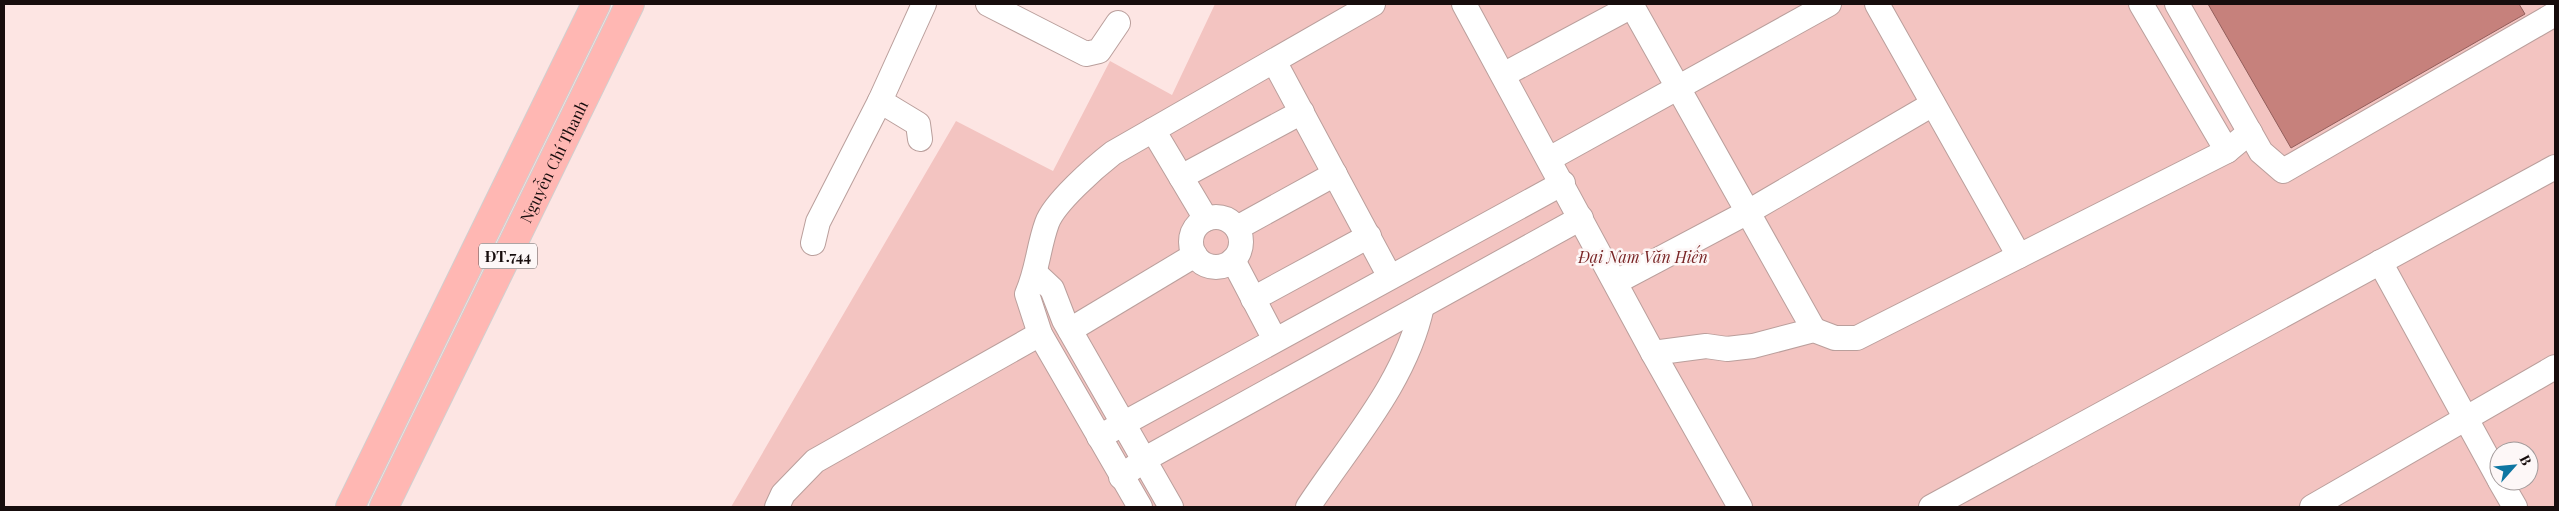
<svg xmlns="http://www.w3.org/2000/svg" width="2559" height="511" font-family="'Playfair Display',serif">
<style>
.green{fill:#f3c4c1;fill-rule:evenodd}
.water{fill:#c6817c;stroke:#925e5b}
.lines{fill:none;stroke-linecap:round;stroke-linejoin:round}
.minor-casing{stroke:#ba9f9c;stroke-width:26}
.major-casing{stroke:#d1cfcf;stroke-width:30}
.minor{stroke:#fff;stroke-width:24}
.major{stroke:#ffb7b3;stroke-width:28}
.labels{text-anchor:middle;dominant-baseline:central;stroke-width:5;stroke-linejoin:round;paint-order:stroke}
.shield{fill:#fdf7f7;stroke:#5c5353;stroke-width:1}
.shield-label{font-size:15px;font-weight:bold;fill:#170d0d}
.street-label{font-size:16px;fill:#170d0d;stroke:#fdf7f7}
.park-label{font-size:16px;font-style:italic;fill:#792526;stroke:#fdf7f7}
</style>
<rect width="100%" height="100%" fill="#fde5e3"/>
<path class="green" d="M 1215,4 L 2555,4 L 2555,507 L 731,507 L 956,121 L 1053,171 L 1110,61 L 1172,95 ZM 2499,451 L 2529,451 L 2529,481 L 2499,481 Z"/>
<polygon class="water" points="2208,4 2519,4 2525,14 2291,148"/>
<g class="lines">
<g class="minor-casing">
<g id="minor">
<polyline points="988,4 1086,54 1099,51 1118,23"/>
<polyline points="1464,4 1653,353 1740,507"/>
<polyline points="1631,4 1814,330"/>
<polyline points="1877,4 2019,256"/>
<polyline points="2141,4 2227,151"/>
<polyline points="2177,4 2261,152 2283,171 2555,14"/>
<polyline points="1274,61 1390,277"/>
<polyline points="1503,75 1632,6"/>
<polyline points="880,101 918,124 920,139"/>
<polyline points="1153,130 1206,219"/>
<polyline points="1549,159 1829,4"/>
<polyline points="1181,177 1302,112"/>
<circle cx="1216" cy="242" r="25"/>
<polyline points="1237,228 1335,174"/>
<polyline points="813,243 818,222 880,101 924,4"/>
<polyline points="1233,260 1275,340"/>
<polyline points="2380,262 2499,479"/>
<polyline points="1036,274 1052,289 1064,320 1171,507"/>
<polyline points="1616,282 1748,212 1933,104"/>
<polyline points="1253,299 1369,236"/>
<polyline points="1070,330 1195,255"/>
<polyline points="1653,353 1706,346 1727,349 1753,346 1814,330 1835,338 1857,338 2227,151 2250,132"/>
<polyline points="1099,437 1563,183"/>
<polyline points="1121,477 1145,459 1581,218"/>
<polyline points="2500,481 2515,507"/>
<polyline points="777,507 783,494 815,461 1040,334"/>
<path d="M 1140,507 L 1040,334 L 1027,294 C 1038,269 1038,248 1047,223 C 1054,203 1095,167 1113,153 L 1373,4"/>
<path d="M 1308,507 C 1350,443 1406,382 1422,306"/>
<polyline points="1931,507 2555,167"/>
<polyline points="2312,507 2555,367"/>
</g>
</g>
<g class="major-casing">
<g id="major">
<polyline points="350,507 596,4"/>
<path id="s1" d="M 384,507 L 630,4"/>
</g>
</g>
<use href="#minor" class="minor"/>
<use href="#major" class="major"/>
</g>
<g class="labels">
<rect class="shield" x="479" y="243.5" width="58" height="25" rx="4"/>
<g class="shield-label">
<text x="508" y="256">ĐT.744</text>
</g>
<g class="street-label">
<text stroke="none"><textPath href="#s1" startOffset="385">Nguyễn Chí Thanh</textPath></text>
</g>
<g class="park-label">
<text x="1643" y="256">Đại Nam Văn Hiến</text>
</g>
</g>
<rect width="2559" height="511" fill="none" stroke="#170d0d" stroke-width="10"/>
<g transform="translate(2514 466) rotate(63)"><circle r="24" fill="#fdf7f7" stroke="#a19999"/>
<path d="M0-4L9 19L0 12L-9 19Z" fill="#0e76a2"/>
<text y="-8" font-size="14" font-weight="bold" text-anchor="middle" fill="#170d0d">B</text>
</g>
</svg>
